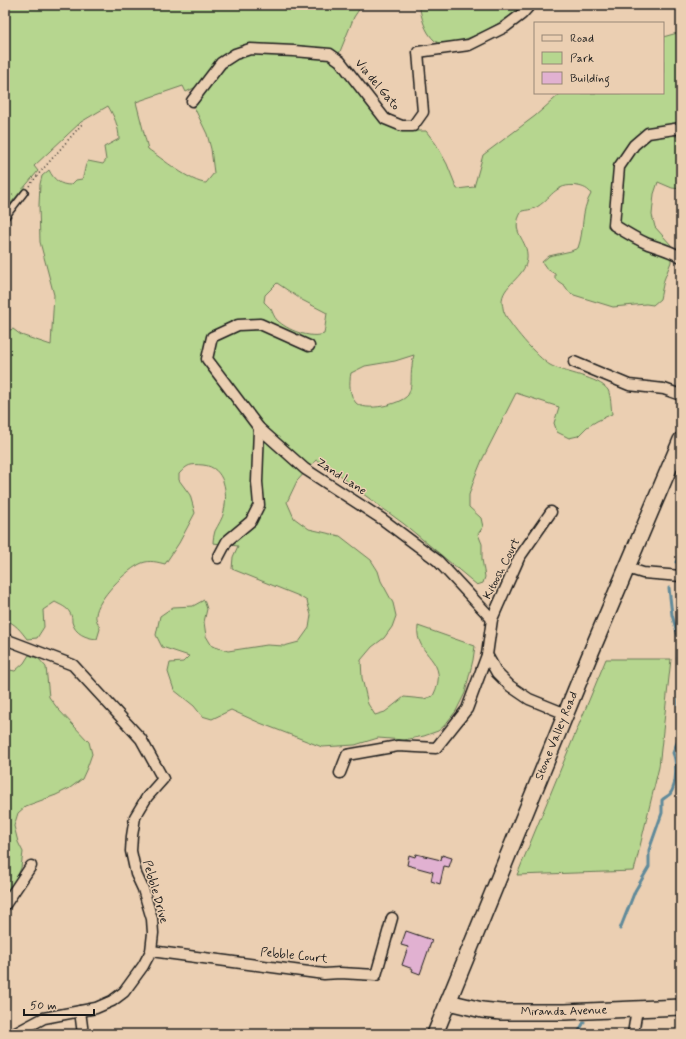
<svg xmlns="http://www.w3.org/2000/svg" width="686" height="1039" font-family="Mynerve,sans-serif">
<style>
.green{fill:#b6d68f;stroke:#697956;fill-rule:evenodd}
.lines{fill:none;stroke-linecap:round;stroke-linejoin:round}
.stream{stroke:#608a9a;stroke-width:3}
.building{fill:#e1b1d1;stroke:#1c1c1c}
.lane-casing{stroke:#1c1c1c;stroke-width:8}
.street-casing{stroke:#1c1c1c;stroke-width:13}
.secondary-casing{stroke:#1c1c1c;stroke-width:18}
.path{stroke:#1c1c1c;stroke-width:1.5;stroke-dasharray:1 3;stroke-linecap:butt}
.lane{stroke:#ebcfb2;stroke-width:5}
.street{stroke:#ebcfb2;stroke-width:10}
.secondary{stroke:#ebcfb2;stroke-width:15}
.labels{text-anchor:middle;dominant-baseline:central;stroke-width:3;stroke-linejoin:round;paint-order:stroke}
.street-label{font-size:12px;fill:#1c1c1c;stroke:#ebcfb2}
</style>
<rect width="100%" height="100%" fill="#ebcfb2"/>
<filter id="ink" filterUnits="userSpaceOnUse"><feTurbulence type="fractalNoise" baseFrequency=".025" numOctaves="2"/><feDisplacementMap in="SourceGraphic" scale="8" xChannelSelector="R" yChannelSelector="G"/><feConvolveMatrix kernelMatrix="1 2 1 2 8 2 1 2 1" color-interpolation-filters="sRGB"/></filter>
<g filter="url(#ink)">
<g class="green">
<path d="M 5,5 L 362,5 L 354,17 L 339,54 L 328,50 L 277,45 L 249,46 L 198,86 L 186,92 L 183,86 L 136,102 L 148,149 C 161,158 192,183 206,183 L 214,173 L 211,149 L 207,134 L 194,107 C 207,85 226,61 251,53 L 317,57 L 330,59 L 336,63 L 349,78 L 404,131 L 426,131 L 436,144 L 447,164 L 457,189 L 474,187 L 483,155 L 535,116 L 561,93 L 663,93 L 663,37 L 681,32 L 681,100 L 675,136 L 681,136 L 681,189 L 672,188 L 658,182 L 654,194 L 652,215 L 655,227 L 671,245 L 671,262 L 664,280 L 660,299 L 653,305 L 646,304 L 613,307 L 574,295 L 569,292 L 565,286 L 555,279 L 555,274 L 547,269 L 542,262 L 549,256 L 571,251 L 578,248 C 585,229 580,212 591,194 C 589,189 583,187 578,186 C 554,182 551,200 535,208 C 531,210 526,210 522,211 C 508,234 529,238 527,259 C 525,278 501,285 502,303 C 503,306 503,310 504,312 C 509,325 538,358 550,365 C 564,373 599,377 608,390 C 611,396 611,407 612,414 L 597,421 L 587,427 L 578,436 L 569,438 L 557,432 L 554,423 L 559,407 L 516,393 L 482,460 L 475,477 L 469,495 L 469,507 L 481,518 L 483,527 L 478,534 L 482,544 L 482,559 L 485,577 L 483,583 L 477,585 L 404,524 L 351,485 L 335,470 L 316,460 L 297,481 L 287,502 L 294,518 L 309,529 L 340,536 L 371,560 L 378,571 L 381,581 L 393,603 L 396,616 L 392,627 L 384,638 L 372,647 L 361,660 L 362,678 L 368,704 L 375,715 L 385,712 L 404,697 L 424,699 L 433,696 C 452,658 414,658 418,626 L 475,646 L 473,660 L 465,693 L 456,711 L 444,726 L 438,731 L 424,736 L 404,740 L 378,738 L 355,745 L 322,747 L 260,723 L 231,710 L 212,719 L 202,716 L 194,706 L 174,690 L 168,672 L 170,663 L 183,662 L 189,656 L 162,647 L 156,635 L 160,616 L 173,607 L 193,606 L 204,600 L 207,609 L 204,622 L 206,636 L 212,646 L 228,651 L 267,645 L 284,646 L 299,642 L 309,628 L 311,615 L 307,601 L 299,596 L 232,569 L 233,557 L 238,546 L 213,543 C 213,539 214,535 215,531 C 218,525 223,518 224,511 C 228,493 225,467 203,465 C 190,464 188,464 179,474 L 179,480 L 190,495 L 195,513 L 179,543 L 165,564 C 157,562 150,560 142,563 C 127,569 97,599 96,615 C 95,619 99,625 100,629 L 97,639 C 86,638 75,634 72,622 C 72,619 72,616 70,613 C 67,607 60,605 55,602 L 43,610 L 44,627 L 37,638 L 27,639 C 21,631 15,623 5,620 L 5,332 L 13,329 L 21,335 L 51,345 L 54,295 L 40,242 L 39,205 L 40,184 L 42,176 L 49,170 C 54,180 60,185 71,185 L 76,180 L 82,179 C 85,173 84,166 88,161 L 103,164 L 106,160 L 104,147 L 119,139 C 119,127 114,116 108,106 L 81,122 L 34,166 L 38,171 L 5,210 ZM 277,283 L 302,300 L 327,313 L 324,334 C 310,339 287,330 277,320 C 274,317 273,313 271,309 C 269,307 267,305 264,302 L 265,295 ZM 414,355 C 413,359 412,363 412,367 C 410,377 413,386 408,395 C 400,405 365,412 356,403 C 349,395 349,382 351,373 L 365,366 L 395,361 Z"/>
<path d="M 419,5 L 522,5 C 518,9 513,14 508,17 C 496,26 449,52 435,41 C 424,31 422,18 419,5 Z"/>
<polygon points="29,655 39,659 46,667 49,697 58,709 89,742 92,754 87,768 82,779 70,788 56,795 26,806 18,813 14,826 18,842 23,852 21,868 15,882 5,894 5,669 15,671 24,663"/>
<polygon points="606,659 671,659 659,767 634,871 517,875"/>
</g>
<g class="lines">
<g class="stream">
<path d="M 676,562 C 683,552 678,550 681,542"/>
<polyline points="669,588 672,615 680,642 678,658 681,664"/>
<path d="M 620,929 L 635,891 L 649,867 L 649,850 L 662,813 L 662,800 C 664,798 668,796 670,794 C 677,785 677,762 673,753 L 678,740 L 679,686 L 681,680"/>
<polyline points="577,1034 579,1031 584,1022"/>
</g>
</g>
<g class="building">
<polygon points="416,854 441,860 442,855 452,858 449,867 444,866 440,884 431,881 433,872 407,865 409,855 415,857"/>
<polygon points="406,931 432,940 420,974 412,971 413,969 402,965 408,947 401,945"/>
</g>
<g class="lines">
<g class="lane-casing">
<polyline id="lane" points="5,218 25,192"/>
</g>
<g class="street-casing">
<g id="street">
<polyline points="192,101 221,63 235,54 250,49 294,51 330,54 340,61 385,119 402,126 413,126 423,112 418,52 469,45 505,27 522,14 530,5"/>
<path d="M 681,128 L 648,133 L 634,145 L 619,167 L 614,225 C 625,232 636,239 648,244 C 660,248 671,251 681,257"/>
<polyline points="309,346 260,324 238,325 212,337 207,359 259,428 305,469 382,519 438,561 492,619"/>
<polyline points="574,362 629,385 664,389 681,395"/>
<polyline points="551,512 519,558 492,619 487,655 497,673 510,686 529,699 566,714"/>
<polyline points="218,558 227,541 251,521 259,505 257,482 259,428"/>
<polyline points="627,568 643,573 681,576"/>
<polyline points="5,639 73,665 141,739 163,779 147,797 135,817 132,836 131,851 136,874 143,889 152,919 153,933 151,951 143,966 124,992 112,1001 96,1008 44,1018 14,1034"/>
<polyline points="340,773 347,755 398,746 436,748 467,709 487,655"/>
<polyline points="5,905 31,866"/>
<polyline points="151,951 324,974 340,973 376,975 392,918"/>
<polyline points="80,1011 83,1034"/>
<polyline points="633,1034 637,1009"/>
</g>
</g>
<g class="secondary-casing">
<g id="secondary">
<path id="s1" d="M 448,1002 L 482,1010 L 501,1012 L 565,1012 L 681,1007"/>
<path id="s2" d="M 435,1034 L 589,657 L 681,440"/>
</g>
</g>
<g class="path">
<polyline points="29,186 37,176 82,124"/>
<polyline points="5,198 13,195"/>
</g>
<use href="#lane" class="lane"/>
<use href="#street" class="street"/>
<use href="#secondary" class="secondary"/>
</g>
</g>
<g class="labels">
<g class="street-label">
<text transform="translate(377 85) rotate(50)">Via del Gato</text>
<text transform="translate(341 477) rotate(33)">Zand Lane</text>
<text transform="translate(502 569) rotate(-63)">Kitoosh Court</text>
<text stroke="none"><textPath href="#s2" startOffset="322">Stone Valley Road</textPath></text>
<text transform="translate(155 892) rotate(74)">Pebble Drive</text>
<text transform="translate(294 956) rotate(6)">Pebble Court</text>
<text stroke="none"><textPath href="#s1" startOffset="117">Miranda Avenue</textPath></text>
</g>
</g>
<rect width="686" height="1039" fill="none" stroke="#ebcfb2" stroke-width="20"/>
<rect x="10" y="10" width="666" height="1019" fill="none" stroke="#1c1c1c" stroke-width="1.5" filter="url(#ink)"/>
<rect x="534" y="22" width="130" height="72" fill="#ebcfb2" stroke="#988776"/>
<rect x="542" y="35" width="20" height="6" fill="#ebcfb2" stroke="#988776"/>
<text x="570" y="42" font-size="12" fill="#1c1c1c">Road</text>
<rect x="542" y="52" width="20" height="12" fill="#b6d68f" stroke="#988776"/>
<text x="570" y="62" font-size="12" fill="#1c1c1c">Park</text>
<rect x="542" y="72" width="20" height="12" fill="#e1b1d1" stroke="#988776"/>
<text x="570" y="82" font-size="12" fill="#1c1c1c">Building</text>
<path d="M24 1009v6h70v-6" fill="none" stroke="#1c1c1c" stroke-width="2"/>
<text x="30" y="1009" font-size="12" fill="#1c1c1c" stroke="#ebcfb2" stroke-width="3" paint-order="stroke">50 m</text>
</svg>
